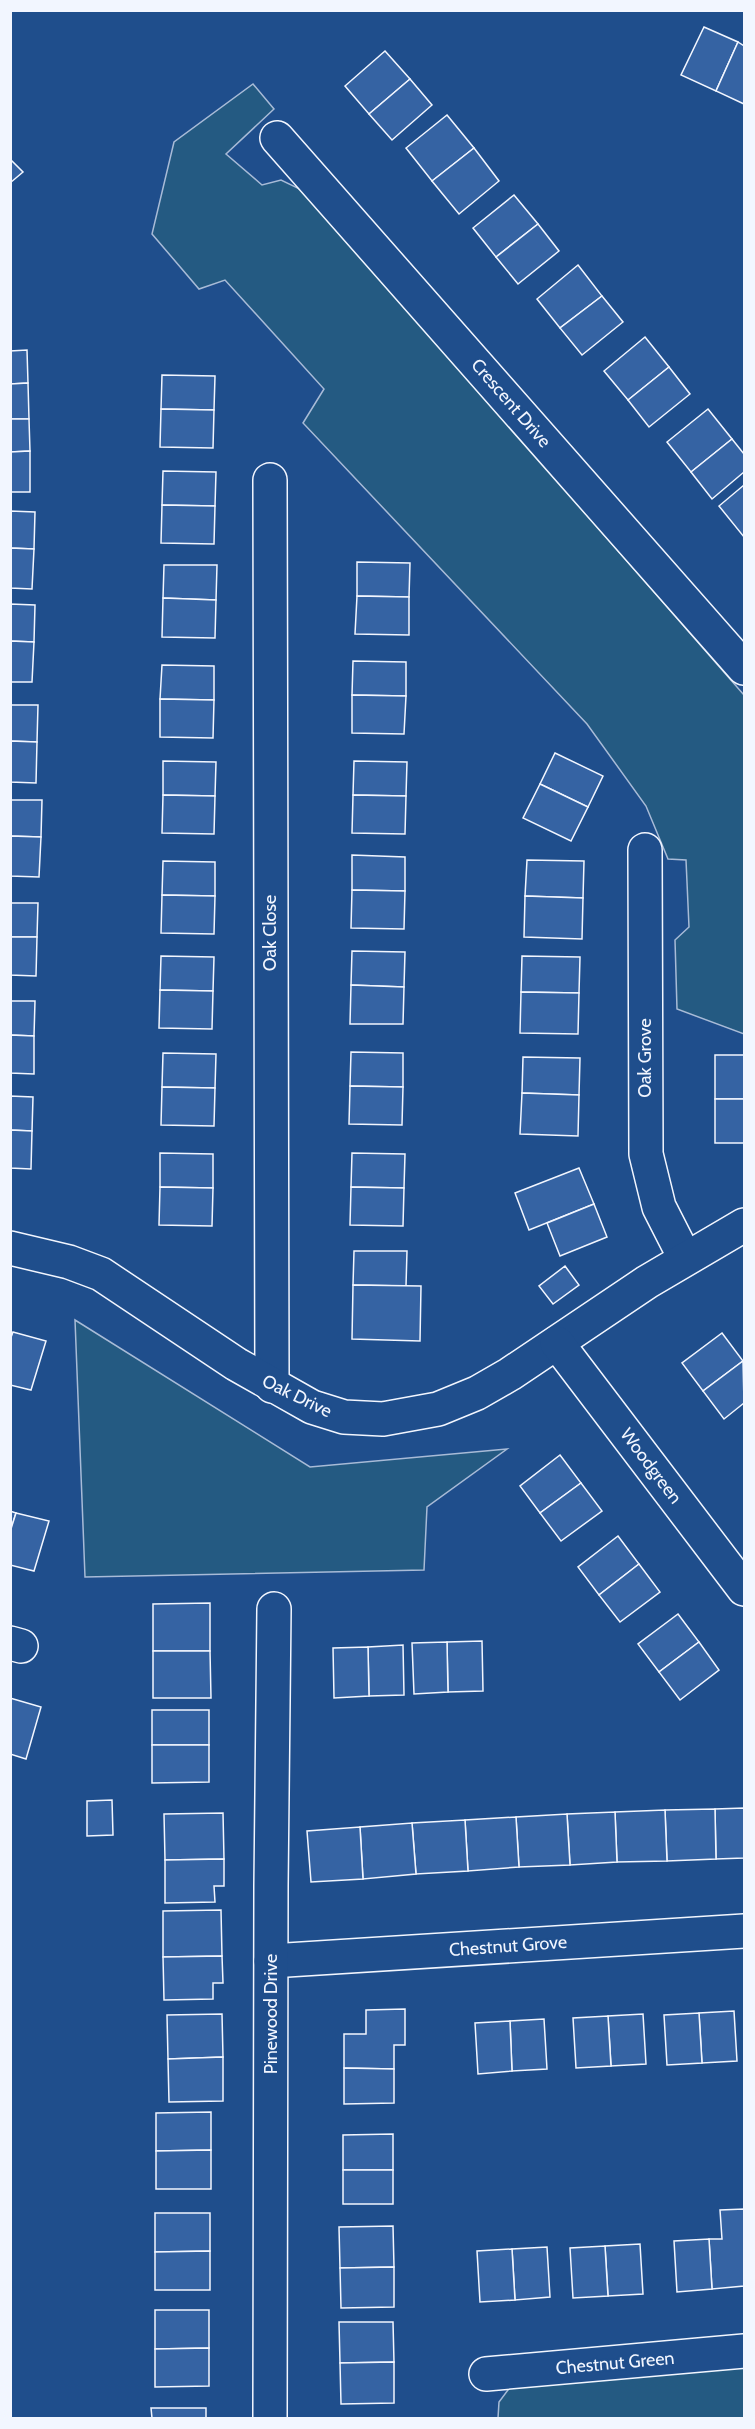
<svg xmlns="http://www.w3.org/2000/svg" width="755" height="2429" font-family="Cabin,sans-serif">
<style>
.green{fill:#245a82;stroke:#a8bbd7;stroke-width:1.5}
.building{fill:#3563a3;stroke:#f2f6ff;stroke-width:1.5}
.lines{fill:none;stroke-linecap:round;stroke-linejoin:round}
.minor-casing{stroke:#f2f6ff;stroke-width:36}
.minor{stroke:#1f4e8c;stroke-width:33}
.labels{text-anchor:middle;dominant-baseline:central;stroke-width:4.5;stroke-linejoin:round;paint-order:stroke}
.street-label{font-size:18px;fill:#f2f6ff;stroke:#1f4e8c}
</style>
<rect width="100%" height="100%" fill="#1f4e8c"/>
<g class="green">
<polygon points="253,84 274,109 226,154 262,185 281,180 304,191 744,695 744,1034 677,1009 675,940 689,927 686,860 668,859 646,806 587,724 303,423 324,389 225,280 199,289 152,234 174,142"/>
<polygon points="75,1320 310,1467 507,1449 427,1507 424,1570 85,1577"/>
<polygon points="744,2365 744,2418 498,2418 499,2402 514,2382"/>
</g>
<g class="building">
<polygon points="704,27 738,42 716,91 681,75"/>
<polygon points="738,42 744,46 744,104 716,91"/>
<polygon points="385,51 410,79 369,114 345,86"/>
<polygon points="410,79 432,105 392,140 369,114"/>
<polygon points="447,115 474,148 432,181 406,148"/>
<polygon points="474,148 499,181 459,214 432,181"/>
<polygon points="10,159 23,172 10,183"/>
<polygon points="514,195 538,224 496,257 473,228"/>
<polygon points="538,224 559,251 518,284 496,257"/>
<polygon points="578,265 602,296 560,328 537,299"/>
<polygon points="602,296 623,322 582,355 560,328"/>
<polygon points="645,337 669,367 628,400 604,371"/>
<polygon points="27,350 28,383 10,384 10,351"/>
<polygon points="669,367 690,394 649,427 628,400"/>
<polygon points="162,375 215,376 214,410 161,409"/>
<polygon points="28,383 29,419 10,419 10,384"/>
<polygon points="161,409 214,410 213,448 160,447"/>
<polygon points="708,409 732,439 691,472 667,442"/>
<polygon points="10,419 29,419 30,451 10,452"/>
<polygon points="732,439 744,454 744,472 712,499 691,472"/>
<polygon points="30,451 30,492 10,492 10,452"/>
<polygon points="163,471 216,472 215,506 162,505"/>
<polygon points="744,485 744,537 719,506"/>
<polygon points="162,505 215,506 214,544 161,543"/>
<polygon points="10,511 35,512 34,549 10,548"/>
<polygon points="10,548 34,549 32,589 10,588"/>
<polygon points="357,562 410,563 409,597 357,596"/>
<polygon points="164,565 217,565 216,600 163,598"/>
<polygon points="357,596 409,597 409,635 355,634"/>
<polygon points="163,598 216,600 215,638 162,637"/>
<polygon points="10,604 35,605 34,642 10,641"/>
<polygon points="10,641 34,642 32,682 10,682"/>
<polygon points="353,661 406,662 406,696 352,695"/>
<polygon points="162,665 214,666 214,700 160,699"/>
<polygon points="352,695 406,696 404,734 352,733"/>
<polygon points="160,699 214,700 213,738 160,737"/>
<polygon points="10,705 38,705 37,742 10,741"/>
<polygon points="10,741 37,742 36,783 10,782"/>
<polygon points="555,753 603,776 588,807 540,784"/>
<polygon points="163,761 216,762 215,796 163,795"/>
<polygon points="354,761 407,762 406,796 353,795"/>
<polygon points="540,784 588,807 571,841 523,818"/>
<polygon points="163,795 215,796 214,834 162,833"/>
<polygon points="353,795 406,796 405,834 352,833"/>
<polygon points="10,800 42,800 41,837 10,836"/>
<polygon points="10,836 41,837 39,877 10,876"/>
<polygon points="352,855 405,857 405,891 352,890"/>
<polygon points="527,860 584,861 583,898 525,896"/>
<polygon points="163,861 215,862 215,896 162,895"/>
<polygon points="352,890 405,891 404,929 351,928"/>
<polygon points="162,895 215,896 214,934 161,933"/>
<polygon points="525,896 583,898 582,939 524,937"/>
<polygon points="10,903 38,903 37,937 10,937"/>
<polygon points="10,937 37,937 36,976 10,975"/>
<polygon points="352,951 405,952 404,987 351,985"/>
<polygon points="161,956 214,957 213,991 160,990"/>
<polygon points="522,956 580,957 579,993 521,992"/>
<polygon points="351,985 404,987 403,1024 350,1024"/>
<polygon points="160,990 213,991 212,1029 159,1028"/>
<polygon points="521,992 579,993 578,1034 520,1033"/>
<polygon points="10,1001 35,1001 34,1036 10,1035"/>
<polygon points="10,1035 34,1036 34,1074 10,1073"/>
<polygon points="351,1052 403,1053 403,1087 350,1086"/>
<polygon points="163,1053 216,1054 215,1088 162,1087"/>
<rect x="715" y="1055" width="29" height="44"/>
<polygon points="523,1057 580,1058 579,1095 522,1093"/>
<polygon points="350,1086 403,1087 402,1125 349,1124"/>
<polygon points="162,1087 215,1088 214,1126 161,1125"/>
<polygon points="522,1093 579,1095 578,1136 520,1134"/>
<polygon points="10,1096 33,1097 32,1131 10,1130"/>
<rect x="715" y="1099" width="29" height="44"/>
<polygon points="10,1130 32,1131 31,1169 10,1168"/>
<polygon points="160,1153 213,1154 213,1188 160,1187"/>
<polygon points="352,1153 405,1154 404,1188 351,1187"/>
<polygon points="579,1168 594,1204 529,1230 515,1193"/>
<polygon points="160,1187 213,1188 212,1226 159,1225"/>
<polygon points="351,1187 404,1188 403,1226 350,1225"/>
<polygon points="594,1204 607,1237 560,1256 547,1223"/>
<polygon points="354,1251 407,1251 406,1286 353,1285"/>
<polygon points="565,1266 579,1285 553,1304 539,1286"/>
<polygon points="353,1285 421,1286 420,1341 352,1339"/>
<polygon points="13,1332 46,1341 31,1390 10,1385 10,1340"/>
<polygon points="722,1333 743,1361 703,1391 682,1363"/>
<polygon points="743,1361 744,1403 724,1419 703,1391"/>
<polygon points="560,1455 581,1483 540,1513 520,1486"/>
<polygon points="581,1483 602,1511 561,1541 540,1513"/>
<polygon points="10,1511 16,1513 10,1532"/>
<polygon points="16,1513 49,1521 34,1571 10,1565 10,1532"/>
<polygon points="618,1536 639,1564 599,1595 578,1567"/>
<polygon points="639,1564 660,1592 620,1622 599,1595"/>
<polygon points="210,1603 210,1651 153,1651 153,1604"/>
<polygon points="678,1614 699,1642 659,1672 638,1644"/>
<polygon points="482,1641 483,1691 448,1692 447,1642"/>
<polygon points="447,1642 448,1692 414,1694 412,1643"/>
<polygon points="699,1642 719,1670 680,1700 659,1672"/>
<polygon points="403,1645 404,1695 369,1696 368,1647"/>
<polygon points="368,1647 369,1696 334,1698 333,1648"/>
<polygon points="153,1651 210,1651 211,1698 153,1698"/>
<polygon points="10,1698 41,1707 26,1759 10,1754"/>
<rect x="152" y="1710" width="57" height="35"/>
<polygon points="152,1745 209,1745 209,1782 152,1783"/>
<polygon points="112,1800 113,1835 87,1836 87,1801"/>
<polygon points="744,1808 744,1858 716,1859 715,1809"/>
<polygon points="715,1809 716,1859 667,1861 665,1810"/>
<polygon points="665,1810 667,1861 617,1862 615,1812"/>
<polygon points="615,1812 617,1862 570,1865 567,1814"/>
<polygon points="223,1813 224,1859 165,1860 164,1814"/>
<polygon points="567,1814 570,1865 519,1867 516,1817"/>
<polygon points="516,1817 519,1867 468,1871 465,1820"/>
<polygon points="465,1820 468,1871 416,1874 412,1823"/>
<polygon points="412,1823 416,1874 363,1879 360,1827"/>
<polygon points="360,1827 363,1879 311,1882 307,1831"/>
<polygon points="224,1859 224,1886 214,1886 215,1902 165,1903 165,1860"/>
<polygon points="221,1910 222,1956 163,1957 163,1911"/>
<polygon points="222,1956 223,1983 213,1983 213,1999 164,2000 163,1957"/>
<polygon points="405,2009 405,2045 394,2045 394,2069 344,2068 344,2034 366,2034 366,2010"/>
<polygon points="734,2011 737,2061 702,2063 699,2013"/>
<polygon points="699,2013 702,2063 667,2065 664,2015"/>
<polygon points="222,2014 223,2057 168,2059 167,2015"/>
<polygon points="643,2014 646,2064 611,2066 608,2016"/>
<polygon points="608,2016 611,2066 576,2068 573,2018"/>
<polygon points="544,2019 547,2069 512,2071 510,2021"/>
<polygon points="510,2021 512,2071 478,2074 475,2023"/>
<polygon points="223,2057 223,2101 169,2102 168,2059"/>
<polygon points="344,2068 394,2069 394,2103 344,2104"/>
<polygon points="211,2112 211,2150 156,2151 156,2113"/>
<polygon points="393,2134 393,2170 343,2170 343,2135"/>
<polygon points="211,2150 211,2189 156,2189 156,2151"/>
<rect x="343" y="2170" width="50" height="34"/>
<polygon points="744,2209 744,2286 712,2289 709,2239 722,2239 720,2210"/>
<polygon points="155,2213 210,2213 210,2251 155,2252"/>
<polygon points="393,2226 394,2267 340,2268 339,2227"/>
<polygon points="709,2239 712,2289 677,2292 674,2241"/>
<polygon points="640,2244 643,2294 608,2296 605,2246"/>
<polygon points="605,2246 608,2296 573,2298 570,2248"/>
<polygon points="547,2247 550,2297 515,2300 512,2249"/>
<polygon points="512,2249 515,2300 480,2302 477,2251"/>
<polygon points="210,2251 210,2290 155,2290 155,2252"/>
<polygon points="394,2267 394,2307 341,2308 340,2268"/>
<polygon points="155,2310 209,2310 209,2348 155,2349"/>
<polygon points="339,2322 393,2322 394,2362 340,2363"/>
<polygon points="209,2348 209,2386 155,2387 155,2349"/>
<polygon points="394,2362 394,2403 341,2404 340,2363"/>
<polygon points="151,2408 206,2408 206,2418 152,2418"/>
</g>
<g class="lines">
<g class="minor-casing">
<g id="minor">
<polyline points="277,138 744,668"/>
<polyline points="270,480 272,1386"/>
<polyline points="645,850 646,1154 659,1207 685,1258"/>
<polyline points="10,1248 69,1262 101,1274 236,1364 312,1407 344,1417 383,1419 438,1409 477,1393 510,1374 647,1282 744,1225"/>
<polyline points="557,1343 744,1589"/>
<polyline points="10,1643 21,1646"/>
<polyline points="271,1961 744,1931"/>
<polyline points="486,2374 744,2351"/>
<polyline points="270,2418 271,1886 274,1609"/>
</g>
</g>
<use href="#minor" class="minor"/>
</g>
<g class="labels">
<g class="street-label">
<text transform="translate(511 403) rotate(49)">Crescent Drive</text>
<text transform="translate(270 933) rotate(-90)">Oak Close</text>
<text transform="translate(645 1058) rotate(-90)">Oak Grove</text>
<text transform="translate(297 1396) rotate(26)">Oak Drive</text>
<text transform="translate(651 1466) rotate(53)">Woodgreen</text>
<text transform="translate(508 1946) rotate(-4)">Chestnut Grove</text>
<text transform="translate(271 2014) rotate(-90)">Pinewood Drive</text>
<text transform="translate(615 2363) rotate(-5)">Chestnut Green</text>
</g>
</g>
<rect width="755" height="2429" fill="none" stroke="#f2f6ff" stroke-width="24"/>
</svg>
